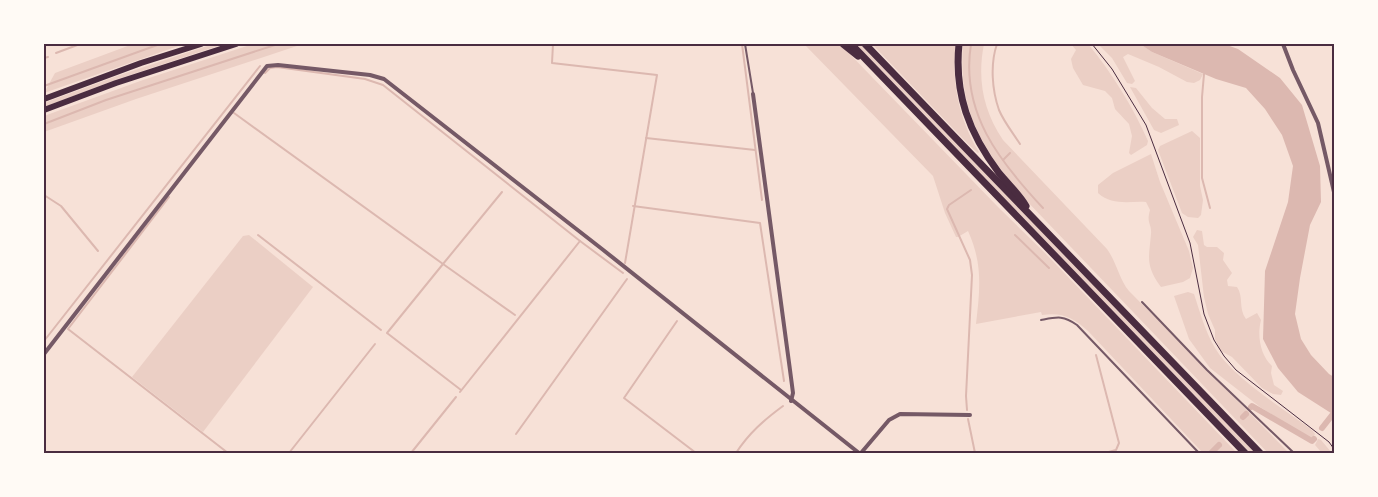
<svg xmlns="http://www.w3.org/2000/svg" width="1378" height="497" font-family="Jost,sans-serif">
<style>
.green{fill:#ebcfc5}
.water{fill:#dcb8b0}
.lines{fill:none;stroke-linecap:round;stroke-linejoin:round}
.stream{stroke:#dcb8b0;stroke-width:2}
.canal{stroke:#dcb8b0;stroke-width:6}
.path{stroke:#4a2c40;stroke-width:1}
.service{stroke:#755966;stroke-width:2}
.minor{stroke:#755966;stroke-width:4}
.trunk{stroke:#4a2c40;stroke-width:6}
.motorway{stroke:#4a2c40;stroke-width:7}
.neatline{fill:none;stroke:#4a2c40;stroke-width:2}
</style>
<rect width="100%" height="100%" fill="#f7e1d7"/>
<g class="green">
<polygon points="133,44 184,44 44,93 55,73"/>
<polygon points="213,44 224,44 118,79 44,107 44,103 117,76"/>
<polygon points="253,44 303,44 136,99 44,132 44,116 143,80"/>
<path d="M 804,44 L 840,44 L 999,208 L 1045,253 L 1237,453 L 1203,453 L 1088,331 C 1074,318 1062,312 1042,315 L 1041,312 L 976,324 C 980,289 983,264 968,231 L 958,237 L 956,237 L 945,213 L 933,176 Z"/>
<polygon points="856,44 860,44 1255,453 1250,453"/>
<path d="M 872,44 L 956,44 C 951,81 959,120 979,152 L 978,153 L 970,146 Z"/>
<path d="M 963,44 L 984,44 C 977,79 983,110 1003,140 L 1107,249 C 1117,263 1119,279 1129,291 L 1289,453 L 1268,453 L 1023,197 C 982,147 958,112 963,44 Z"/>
<path d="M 1071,44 L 1088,44 C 1112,73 1133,107 1148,141 L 1147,145 L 1131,155 L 1129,153 L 1132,136 L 1129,124 L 1115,109 L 1112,98 L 1105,91 L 1083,85 L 1073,68 L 1071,59 L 1076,50 Z"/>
<polygon points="1098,44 1140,44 1152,52 1203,74 1200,80 1194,83 1187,82 1159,67 1128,54 1123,57 1135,81 1132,84 1127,83 1112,58"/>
<polygon points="1130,87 1136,88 1152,108 1165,119 1177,119 1179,125 1161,133 1154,130"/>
<polygon points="1192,131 1200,138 1200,186 1203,200 1201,215 1198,218 1188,217 1182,213 1158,150 1160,146"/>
<path d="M 1151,154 L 1160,182 L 1189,251 L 1193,268 L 1190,278 L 1183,282 L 1161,287 C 1145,265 1149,258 1151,234 C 1152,223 1146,224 1150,210 L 1146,202 C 1129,201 1112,206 1098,193 L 1098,185 L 1113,173 Z"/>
<path d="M 1197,230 L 1202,231 L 1204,245 L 1207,247 L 1217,247 L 1224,253 L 1223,260 L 1232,273 L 1227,280 L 1228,286 L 1237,287 C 1244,297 1238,308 1246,319 L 1257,313 L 1261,320 C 1257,335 1260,355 1272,366 L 1271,373 L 1274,385 L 1283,391 L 1281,395 L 1273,394 L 1262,388 L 1232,357 L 1221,351 L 1215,339 L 1215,330 L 1208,314 L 1204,297 L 1198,245 L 1193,237 Z"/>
<polygon points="249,235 313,287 203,432 132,377 243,236"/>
<path d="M 1188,292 L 1194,294 C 1200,312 1205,331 1215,348 C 1232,377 1284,409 1312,430 L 1315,434 L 1313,437 L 1310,438 L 1306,436 L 1260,407 L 1210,368 L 1189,339 L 1174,296 Z"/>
<polygon points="1318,439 1321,440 1332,453 1322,453 1315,445"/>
</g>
<polygon class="water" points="1140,44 1224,44 1238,49 1280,78 1302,105 1320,166 1321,202 1310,225 1300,278 1295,314 1301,339 1311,355 1329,374 1334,377 1334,415 1298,392 1278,368 1263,339 1265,271 1288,202 1293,166 1282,135 1265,109 1246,88 1216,79 1152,52"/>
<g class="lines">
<g class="stream">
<polyline points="553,44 552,63 657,75 625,263"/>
<polyline points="742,44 762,200"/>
<path d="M 971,44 C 960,112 999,161 1043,208"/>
<path d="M 997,44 C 990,64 992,90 999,110 C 1004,122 1013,133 1020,144"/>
<polyline points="56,53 80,44"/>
<polyline points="44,58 48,57"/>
<polyline points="265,73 270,68 277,67 365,79 383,85 580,241"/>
<polyline points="1204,74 1202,97 1202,178 1210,208"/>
<polyline points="44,86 160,44"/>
<polyline points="234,113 443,264 502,192"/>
<polyline points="44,124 106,100 278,44"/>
<polyline points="646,138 755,150"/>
<polyline points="1003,160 1010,153"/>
<polyline points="44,195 61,206 98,251"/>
<polyline points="169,197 68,329 228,453"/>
<polyline points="633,206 760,223 784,381"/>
<polyline points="258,235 381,330"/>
<polyline points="1015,235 1049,268"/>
<polyline points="677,321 624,398 696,453"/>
<polyline points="44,341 260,66"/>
<polyline points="1096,355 1119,443 1116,450 1105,453"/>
<polyline points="461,390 387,333 443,264 515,315"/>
<polyline points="460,392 580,241 623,273"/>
<polyline points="967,410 966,396 972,275 970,260 947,209 949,205 971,190"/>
<polyline points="968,419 975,453"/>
<polyline points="516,434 627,279"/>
<polyline points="289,453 375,344"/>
<polyline points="411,453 456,397"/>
<path d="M 736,453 C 749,433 764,420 783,406"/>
</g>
<g class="canal">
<polyline points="1251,407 1252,406 1312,441 1314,439"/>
<polyline points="1243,417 1246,414"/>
<polyline points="1322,428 1333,414"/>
<polyline points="1211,453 1219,445"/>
</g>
<polyline class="path" points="1092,44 1112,69 1146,125 1190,243 1204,314 1214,340 1224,356 1236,370 1329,442 1334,449"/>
<g class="service">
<polyline points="745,44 753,93"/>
<polyline points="1142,302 1207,370 1294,453"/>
<path d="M 1041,320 C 1057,317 1063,315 1077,325 L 1199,453"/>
</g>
<g class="minor">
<polyline points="1283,44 1293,70 1318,123 1334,192"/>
<polyline points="753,94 790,370 793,393 791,401"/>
<polyline points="44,354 267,66 278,65 370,75 384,79 602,249 859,453"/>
<polyline points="861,453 889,420 900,414 970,415"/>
</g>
<g class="trunk">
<polyline points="44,99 141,63 201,44"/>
<polyline points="44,110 116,83 236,44"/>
</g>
<g class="motorway">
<polyline points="843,44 858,56"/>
<polyline points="851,44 1245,453"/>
<polyline points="865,44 1260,453"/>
<path d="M 959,44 C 954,94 969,133 999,173 C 1008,184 1019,194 1026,206"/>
</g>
</g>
<rect width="1378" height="497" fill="none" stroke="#fffaf5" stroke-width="90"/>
<rect x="45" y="45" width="1288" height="407" class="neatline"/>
</svg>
